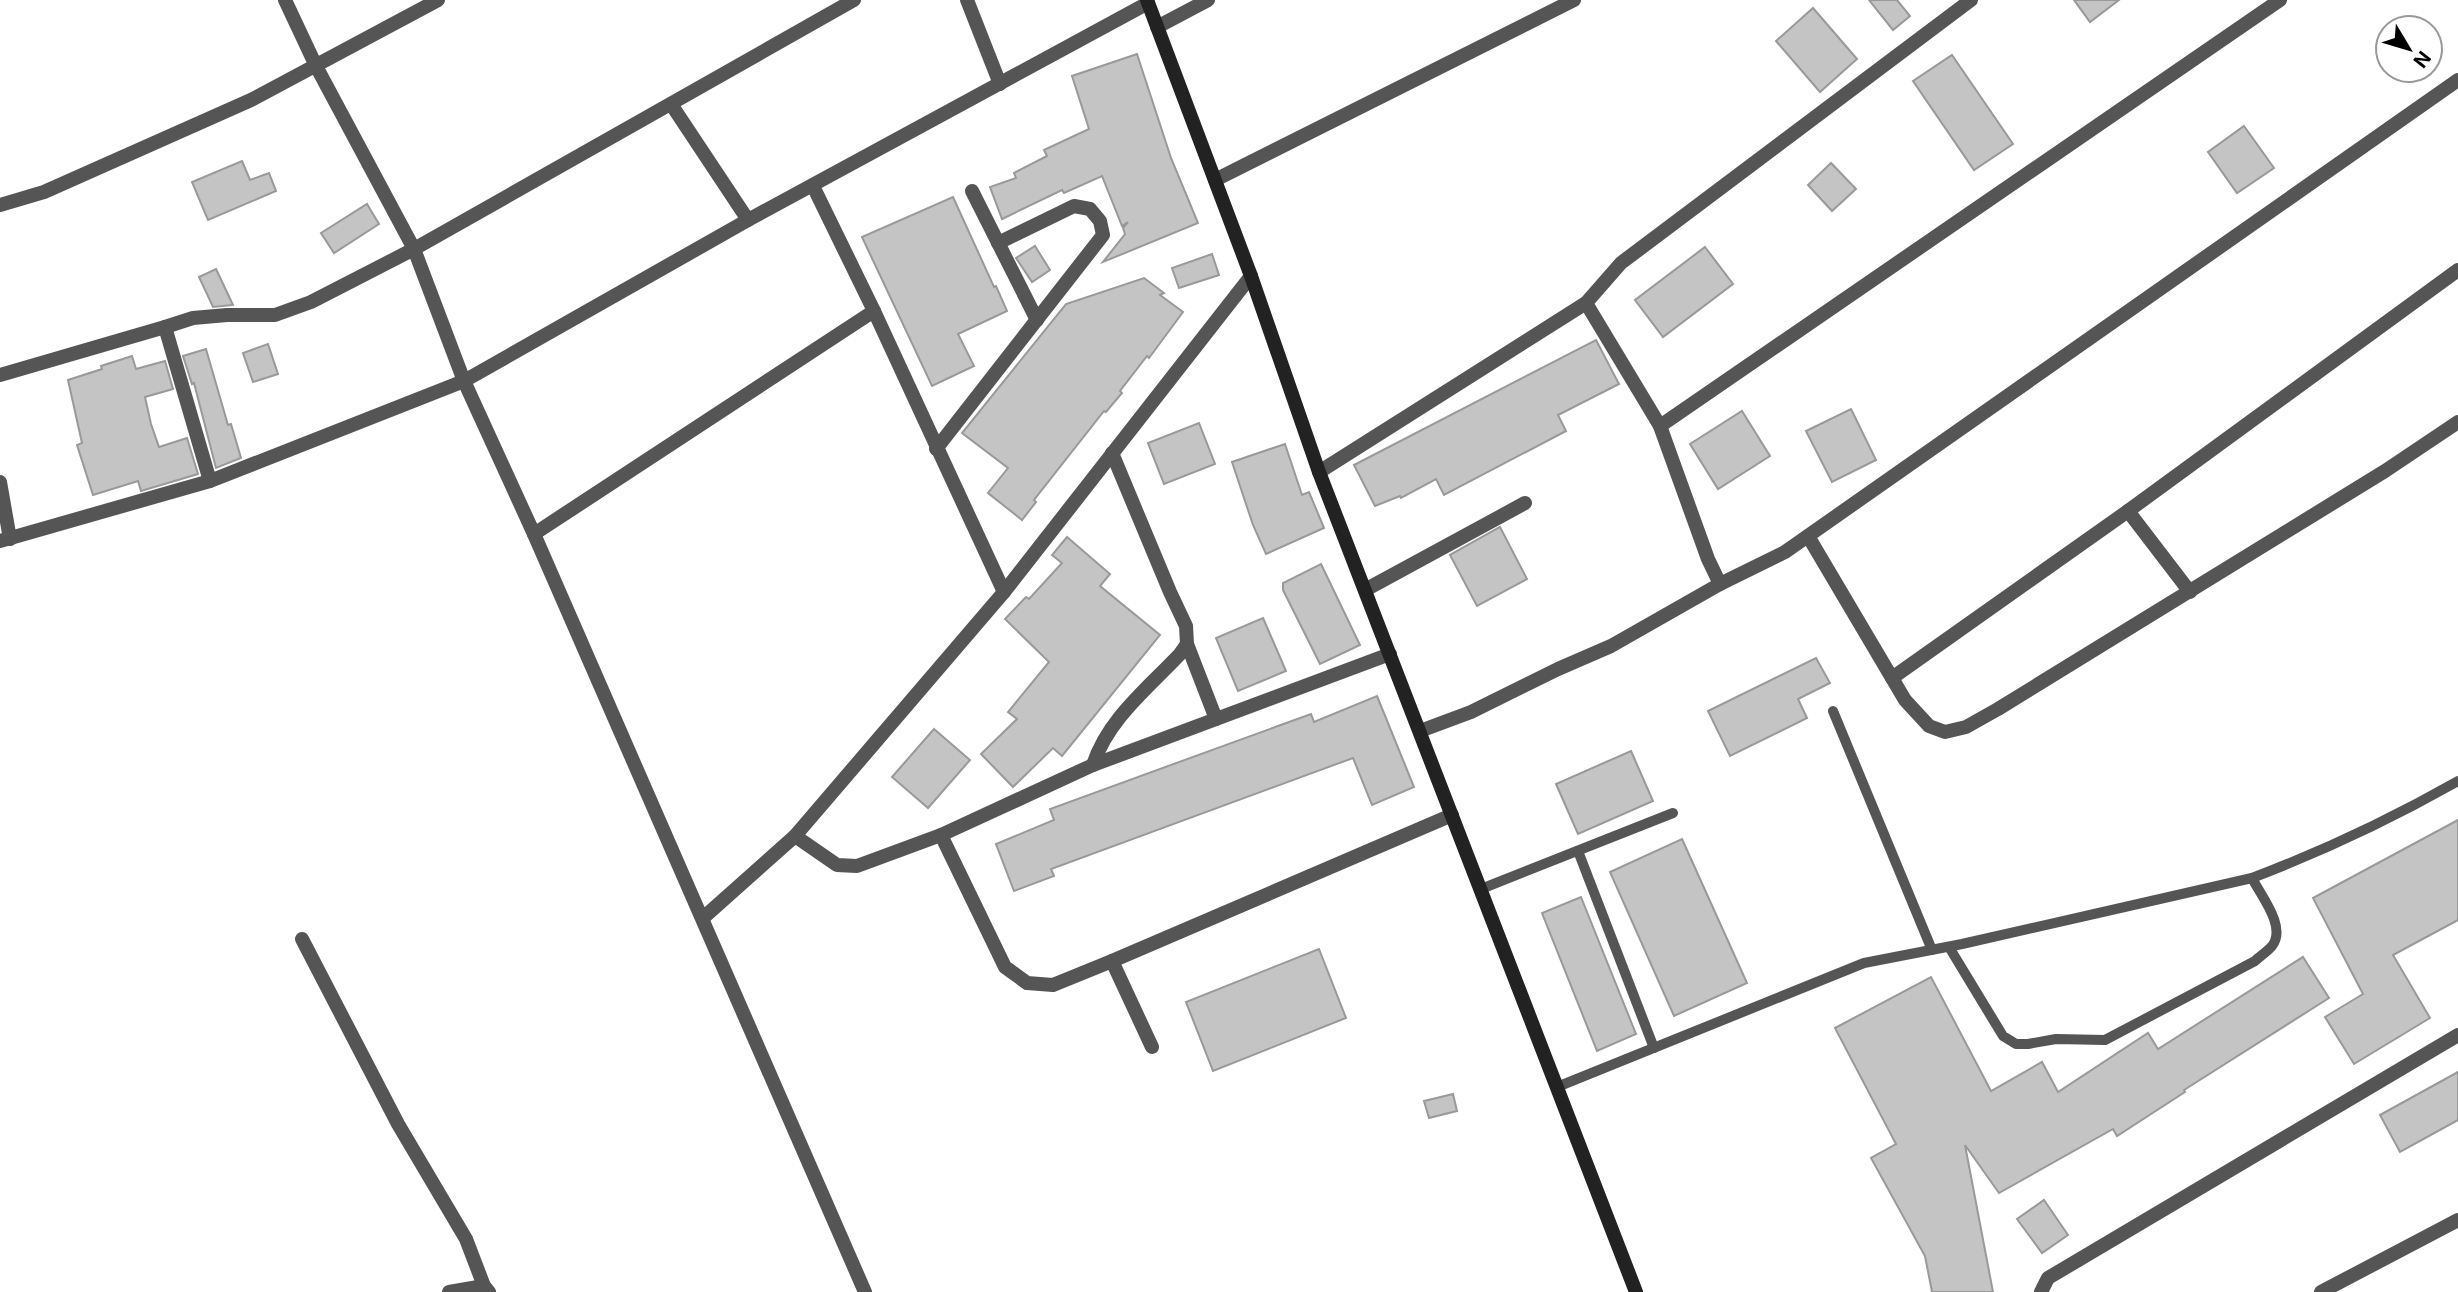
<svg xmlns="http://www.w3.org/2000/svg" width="2458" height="1292" font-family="Inter,sans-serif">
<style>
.building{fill:#c4c4c4;stroke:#999;stroke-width:2}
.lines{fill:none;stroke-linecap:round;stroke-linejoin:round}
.lane{stroke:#555;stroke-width:10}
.street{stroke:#555;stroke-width:14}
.secondary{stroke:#222;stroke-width:14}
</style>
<rect width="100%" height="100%" fill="#fff"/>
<g class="building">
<polygon points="1869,0 1897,0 1910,16 1893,30"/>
<polygon points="2074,0 2119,0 2090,22"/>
<polygon points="1813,8 1857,59 1820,92 1776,41"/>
<polygon points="1137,54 1171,158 1198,223 1103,262 1125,234 1123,228 1128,222 1122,226 1102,176 1064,193 1062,190 1002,219 990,187 1016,178 1014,173 1047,156 1044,150 1089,129 1072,76"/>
<polygon points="1952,55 2013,144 1974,170 1913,81"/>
<polygon points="2244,126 2274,168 2237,193 2208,152"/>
<polygon points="242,161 250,180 269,173 276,191 208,220 192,182"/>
<polygon points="1831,163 1856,189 1832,211 1808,185"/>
<polygon points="953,197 994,287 996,286 1007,311 958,334 974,366 932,386 862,237"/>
<polygon points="367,204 379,224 334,253 321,233"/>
<polygon points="1035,246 1050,270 1032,282 1016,258"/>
<polygon points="1705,247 1733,284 1663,337 1635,300"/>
<polygon points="1212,254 1219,275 1179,288 1172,268"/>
<polygon points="216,269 233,305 213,307 199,277"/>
<polygon points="1144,278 1164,293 1160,295 1183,312 1149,358 1147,356 1120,391 1122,393 1106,412 1104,411 1034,500 1036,502 1022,520 988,493 1008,468 962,433 1066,304"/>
<polygon points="1596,340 1619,384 1558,415 1566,431 1444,495 1436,479 1401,498 1400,496 1375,506 1354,465"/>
<polygon points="268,344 278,374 253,382 243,353"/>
<polygon points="206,349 228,425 231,424 241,458 216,468 194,383 192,384 183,356"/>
<polygon points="132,356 136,369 165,361 173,389 145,397 151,424 159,447 187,438 198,474 141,491 138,481 93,495 77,445 82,443 68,380 102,369 101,366"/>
<polygon points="1851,409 1876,460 1832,482 1806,431"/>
<polygon points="1742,411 1770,456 1718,489 1690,444"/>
<polygon points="1199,423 1215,464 1164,484 1148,443"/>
<polygon points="1285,444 1302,495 1309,492 1324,528 1266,554 1253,525 1232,462"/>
<polygon points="1500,527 1527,579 1477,606 1450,555"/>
<polygon points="1067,537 1110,574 1100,586 1160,635 1062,756 1053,748 1013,787 981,754 1017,719 1008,712 1049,662 1005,619 1026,597 1029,599 1062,563 1052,555"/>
<polygon points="1321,564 1360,645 1320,664 1283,590 1283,583"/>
<polygon points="1263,618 1286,671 1238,691 1216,638"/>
<polygon points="1816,658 1830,683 1798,699 1807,718 1730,756 1708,711"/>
<polygon points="1377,696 1414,787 1372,805 1353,758 1051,869 1054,876 1014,891 996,844 1054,820 1050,809 1311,714 1314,722"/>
<polygon points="934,729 970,760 928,808 892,777"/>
<polygon points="1631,751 1653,801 1578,834 1556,784"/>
<polygon points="2458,820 2458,920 2393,955 2430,1018 2354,1064 2325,1017 2363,994 2313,898"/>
<polygon points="1682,839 1747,983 1674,1016 1610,872"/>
<polygon points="1581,897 1636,1034 1597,1051 1542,913"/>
<polygon points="1319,949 1346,1018 1213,1071 1186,1002"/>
<polygon points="2303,957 2329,998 2184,1090 2185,1092 2117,1136 2113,1129 1999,1193 1965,1145 1993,1292 1932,1292 1925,1256 1871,1158 1896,1144 1835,1028 1931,977 1991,1091 2042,1062 2058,1092 2148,1033 2158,1049"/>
<polygon points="2458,1072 2458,1120 2400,1152 2380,1115"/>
<polygon points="1453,1094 1457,1111 1429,1118 1424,1101"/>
<polygon points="2044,1200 2068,1235 2042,1253 2017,1219"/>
</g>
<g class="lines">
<g class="lane">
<polyline points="1833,711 1932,950"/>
<polyline points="1578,851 1654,1048"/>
<polyline points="1481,889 1673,813"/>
<path d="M 1949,947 L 2003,1036 L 2016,1044 L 2028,1044 L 2056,1039 L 2105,1040 L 2255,961 C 2260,956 2267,952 2272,946 C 2287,927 2261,896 2252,878"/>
<path d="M 1557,1087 L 1864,963 L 1962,944 L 2252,878 C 2323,851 2391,819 2458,781"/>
</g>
<g class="street">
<polyline points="285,0 316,66 414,249 464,381 534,534 865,1292"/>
<polyline points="967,0 1000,84"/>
<polyline points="1157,27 1208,0"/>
<polyline points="671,104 748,220"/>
<polyline points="1215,180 1574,0"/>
<polyline points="813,186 874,311 1004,592"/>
<polyline points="972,191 1037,320"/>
<polyline points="0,205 44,192 251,100 438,0"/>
<polyline points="1586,303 1660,426 1708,559 1720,584"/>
<polyline points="165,327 193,318 227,315 275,315 311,302 414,249 854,0"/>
<polyline points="0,375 165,327 210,481"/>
<polyline points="1660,426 2280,0"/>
<polyline points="936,449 1103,235 1100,221 1090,209 1074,206 998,243"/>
<polyline points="1319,472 1586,303 1621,263 1971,0"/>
<polyline points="0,482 10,539"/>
<polyline points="2128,511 2190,592"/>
<polyline points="534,534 874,311"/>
<polyline points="1808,536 1905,700 1929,726 1945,732 1966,727 1998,709 2385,471 2458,422"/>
<polyline points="0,541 210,481 464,381 748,220 1148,3"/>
<polyline points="1365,590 1525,503"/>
<polyline points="1187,644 1216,719"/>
<polyline points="1892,678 2128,511 2458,270"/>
<polyline points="1420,731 1471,712 1558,669 1611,646 1720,584 1785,552 2458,80"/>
<path d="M 1093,765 C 1108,719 1148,688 1180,654 L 1187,644 L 1186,626 L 1170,592 L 1112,453"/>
<polyline points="941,835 1005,967 1027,983 1053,985 1112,961"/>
<polyline points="795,836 837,865 857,866 941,835 1093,765 1390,654"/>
<polyline points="703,918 795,836 1004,592 1251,276"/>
<polyline points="302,939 398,1124 466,1239 484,1286"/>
<polyline points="1152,1047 1112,961 1452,815"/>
<polyline points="449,1292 484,1286 489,1292"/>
<polyline points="2041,1292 2048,1278 2458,1035"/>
<polyline points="2321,1292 2458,1220"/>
</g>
<polyline class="secondary" points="1147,0 1251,276 1319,472 1636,1292"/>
</g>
<g transform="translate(2409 49) rotate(128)"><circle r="33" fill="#ffffff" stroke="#999999" stroke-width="2"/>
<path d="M0-5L12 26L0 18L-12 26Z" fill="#000000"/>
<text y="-10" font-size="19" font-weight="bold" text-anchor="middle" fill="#000000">N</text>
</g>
</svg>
